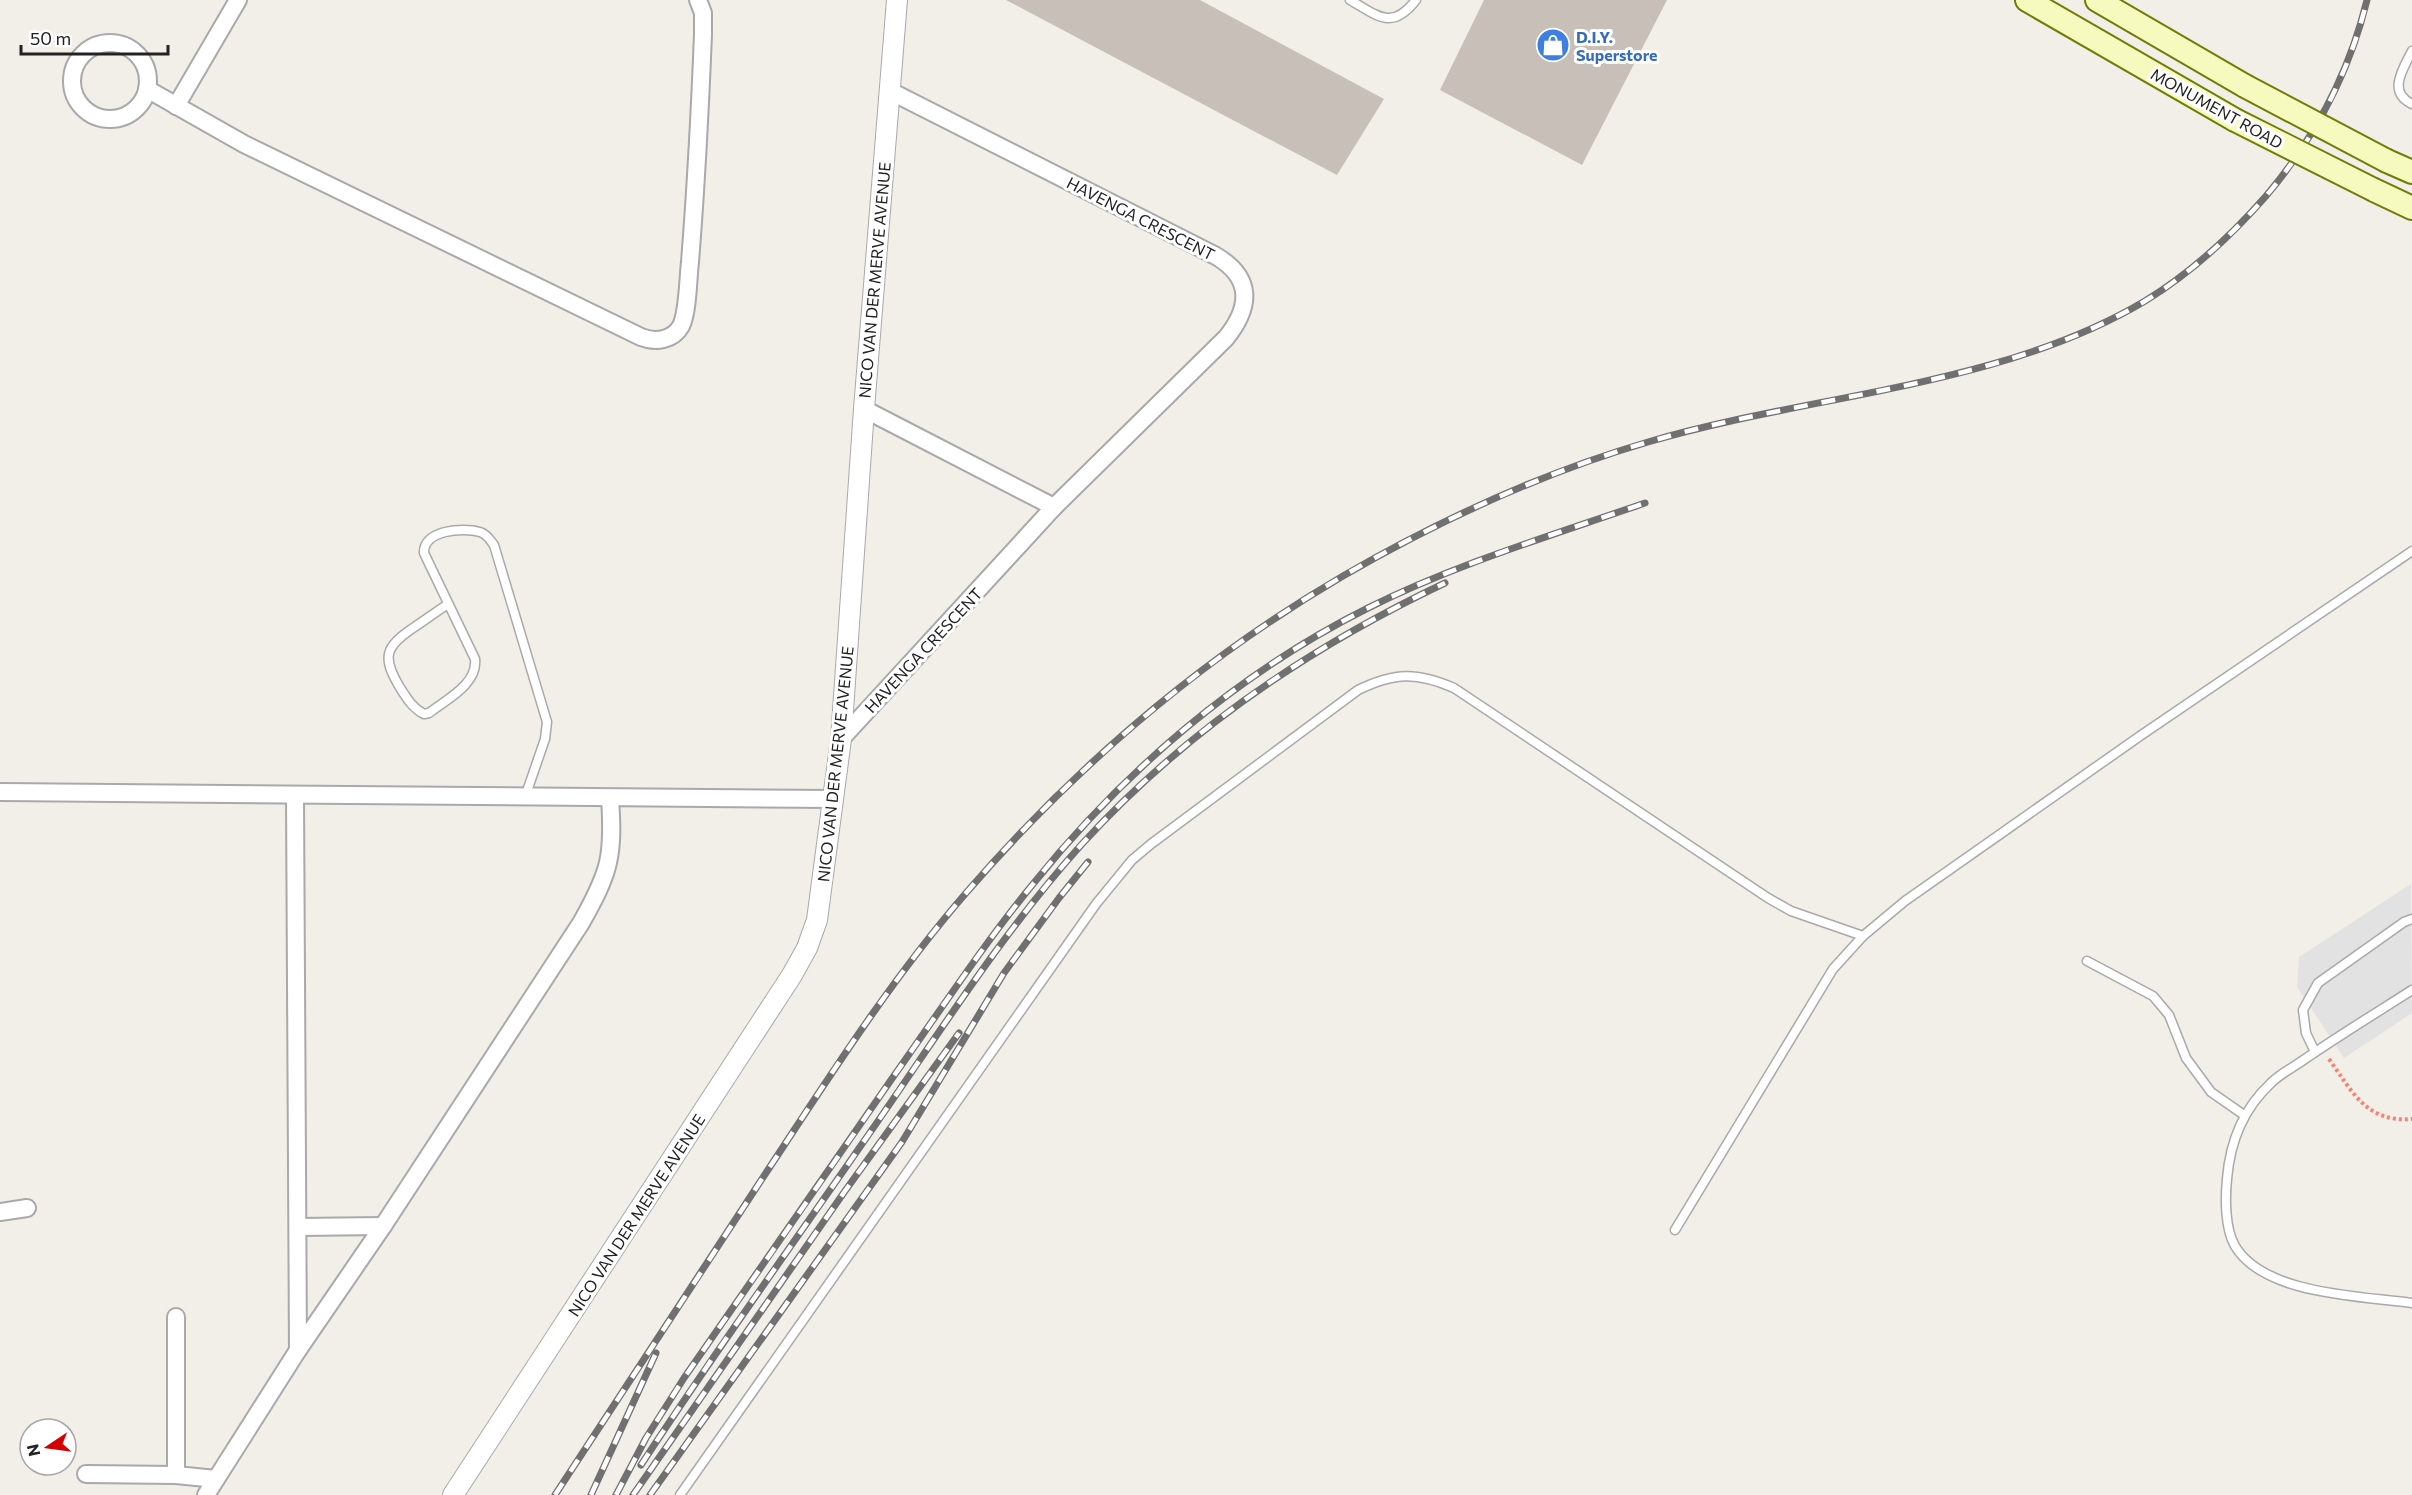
<svg xmlns="http://www.w3.org/2000/svg" width="2412" height="1495" font-family="Commissioner,sans-serif">
<style>
.parking{fill:#e2e2e2}
.building{fill:#c7bfb8}
.lines{fill:none;stroke-linecap:round;stroke-linejoin:round}
.service-casing{stroke:#a9a9a9;stroke-width:11}
.minor-casing{stroke:#a9a9a9;stroke-width:20}
.tertiary-casing{stroke:#a9a9a9;stroke-width:22}
.secondary-casing{stroke:#707d05;stroke-width:26}
.path{stroke:#fa8072;stroke-width:4;stroke-dasharray:3 3;stroke-linecap:butt}
.service{stroke:#fff;stroke-width:8}
.minor{stroke:#fff;stroke-width:16}
.tertiary{stroke:#fff;stroke-width:20}
.secondary{stroke:#f7fabf;stroke-width:22}
.rail-casing{stroke:#707070;stroke-width:7}
.rail{stroke:#fff;stroke-width:4.5;stroke-dasharray:14;stroke-linecap:butt}
.secondary-bridge-casing{stroke:#707d05;stroke-width:26;stroke-linecap:butt}
.secondary-bridge{stroke:#f7fabf;stroke-width:22}
.labels{text-anchor:middle;dominant-baseline:central;stroke-width:6;stroke-linejoin:round;paint-order:stroke}
.shop-label{font-size:16px;font-weight:bold;fill:#366cbe;stroke:#fff;text-anchor:start}
.street-label{font-size:16px;fill:#222;stroke:#fff}
</style>
<rect width="100%" height="100%" fill="#f2efe9"/>
<polygon class="parking" points="2411,884 2412,1013 2344,1058 2297,987 2299,957"/>
<g class="building">
<polygon points="1006,0 1200,0 1384,99 1337,175"/>
<polygon points="1484,0 1667,0 1582,165 1440,90"/>
</g>
<g class="lines">
<g class="service-casing">
<g id="service">
<path d="M 1350,0 C 1378,16 1392,31 1416,0"/>
<path d="M 2412,51 C 2403,69 2387,92 2412,104"/>
<path d="M 448,604 C 436,612 425,620 413,628 C 385,647 382,657 399,686 C 406,697 412,708 424,714 L 429,713 C 447,699 478,684 475,659 L 424,553 C 423,530 463,527 480,532 C 487,534 490,540 494,545 L 547,722 L 545,739 L 525,797"/>
<polyline points="2087,961 2153,996 2169,1015 2186,1058 2211,1092 2244,1115"/>
<path d="M 2412,990 C 2376,1013 2340,1035 2305,1059 C 2294,1067 2281,1073 2271,1083 C 2244,1108 2230,1142 2227,1179 C 2225,1199 2225,1229 2235,1246 C 2264,1295 2362,1296 2412,1303"/>
<polyline points="2315,1052 2306,1033 2303,1010 2318,983 2404,922 2412,919"/>
<polyline points="1675,1230 1833,969 1863,936 1905,901 2140,736 2412,551"/>
<path d="M 680,1495 L 1096,904 L 1132,860 L 1151,844 L 1358,690 C 1395,672 1417,672 1454,688 L 1768,898 L 1791,911 L 1863,936"/>
</g>
</g>
<g class="minor-casing">
<g id="minor">
<circle cx="110" cy="81" r="38"/>
<path d="M 147,89 L 244,144 L 641,337 C 656,343 673,340 681,326 C 688,312 688,278 690,262 C 696,186 700,110 703,34 L 703,13 L 698,0"/>
<polyline points="176,106 238,0"/>
<path d="M 864,409 L 1054,507 L 1226,338 C 1251,307 1253,278 1216,256 L 890,91"/>
<polyline points="841,739 1054,507"/>
<polyline points="0,792 834,799"/>
<polyline points="295,796 298,1350"/>
<polyline points="0,1212 27,1208"/>
<polyline points="298,1227 383,1226"/>
<polyline points="176,1317 176,1475"/>
<polyline points="86,1474 176,1475 216,1479"/>
<path d="M 206,1495 L 298,1350 L 383,1226 L 581,923 C 610,872 614,856 610,798"/>
</g>
</g>
<g class="tertiary-casing">
<polyline id="tertiary" points="453,1495 792,975 807,948 817,920 841,739 864,409 897,0"/>
</g>
<g class="secondary-casing">
<g id="secondary">
<polyline points="2027,0 2235,120"/>
<polyline points="2097,0 2245,86"/>
<polyline points="2387,161 2412,172"/>
<polyline points="2374,190 2412,208"/>
</g>
</g>
<path class="path" d="M 2329,1059 C 2352,1091 2366,1123 2412,1119"/>
<use href="#service" class="service"/>
<use href="#minor" class="minor"/>
<use href="#tertiary" class="tertiary"/>
<use href="#secondary" class="secondary"/>
<g class="rail-casing">
<g id="rail">
<path d="M 641,1465 C 712,1356 788,1251 862,1144 C 933,1043 999,936 1082,844 C 1184,732 1308,648 1445,583"/>
<path d="M 555,1495 C 623,1391 691,1288 758,1185 C 824,1085 888,983 966,893 C 1074,768 1201,659 1343,576 C 1438,521 1542,473 1648,442 C 1810,394 1999,388 2145,301 C 2191,273 2231,236 2266,196 C 2315,138 2349,74 2367,0"/>
<polyline points="591,1495 656,1353"/>
<path d="M 616,1495 L 646,1438 L 684,1378 C 753,1279 822,1180 891,1080 C 938,1014 982,946 1033,884 C 1124,771 1238,673 1368,608 C 1456,564 1553,535 1645,503"/>
<polyline points="633,1495 845,1191 959,1033"/>
<polyline points="650,1495 902,1142 1004,973 1059,898 1088,862"/>
</g>
</g>
<use href="#rail" class="rail"/>
<g class="secondary-bridge-casing">
<g id="secondary-bridge">
<polyline points="2245,86 2387,161"/>
<polyline points="2235,120 2374,190"/>
</g>
</g>
<use href="#secondary-bridge" class="secondary-bridge"/>
</g>
<defs>
<g id="shop-disc" transform="scale(1.725)"><circle r="9.5" fill="#3f7fe0" stroke="#fff"/><path d="M-5-2.5h2.3a2.7 3.5 0 0 1 5.4 0H5L5.5 6h-11ZM-1.5-2.5h3a1.5 2.3 0 0 0-3 0Z" fill="#fff"/></g>
</defs>
<g fill-rule="evenodd">
<use href="#shop-disc" x="1553" y="45"/>
</g>
<g class="labels">
<g class="shop-label">
<text x="1576" y="36">D.I.Y.<tspan x="1576" dy="18">Superstore</tspan></text>
</g>
<g class="street-label">
<text transform="translate(2217 108) rotate(29)">MONUMENT ROAD</text>
<text transform="translate(1141 218) rotate(27)">HAVENGA CRESCENT</text>
<text transform="translate(874 280) rotate(-85)">NICO VAN DER MERVE AVENUE</text>
<text transform="translate(923 650) rotate(-47)">HAVENGA CRESCENT</text>
<text transform="translate(835 764) rotate(-84)">NICO VAN DER MERVE AVENUE</text>
<text transform="translate(636 1215) rotate(-57)">NICO VAN DER MERVE AVENUE</text>
</g>
</g>
<g transform="translate(48 1447) rotate(257)"><circle r="28" fill="#ffffff" stroke="#a7a7a7" stroke-width="1.5"/>
<path d="M0-4.5L10 22L0 15L-10 22Z" fill="#d40000"/>
<text y="-9" font-size="16" font-weight="bold" text-anchor="middle" fill="#222222">N</text>
</g>
<path d="M21 45v9h147v-9" fill="none" stroke="#222222" stroke-width="3"/>
<text x="30" y="45" font-size="18" fill="#222222" stroke="#ffffff" stroke-width="4.5" paint-order="stroke">50 m</text>
</svg>
